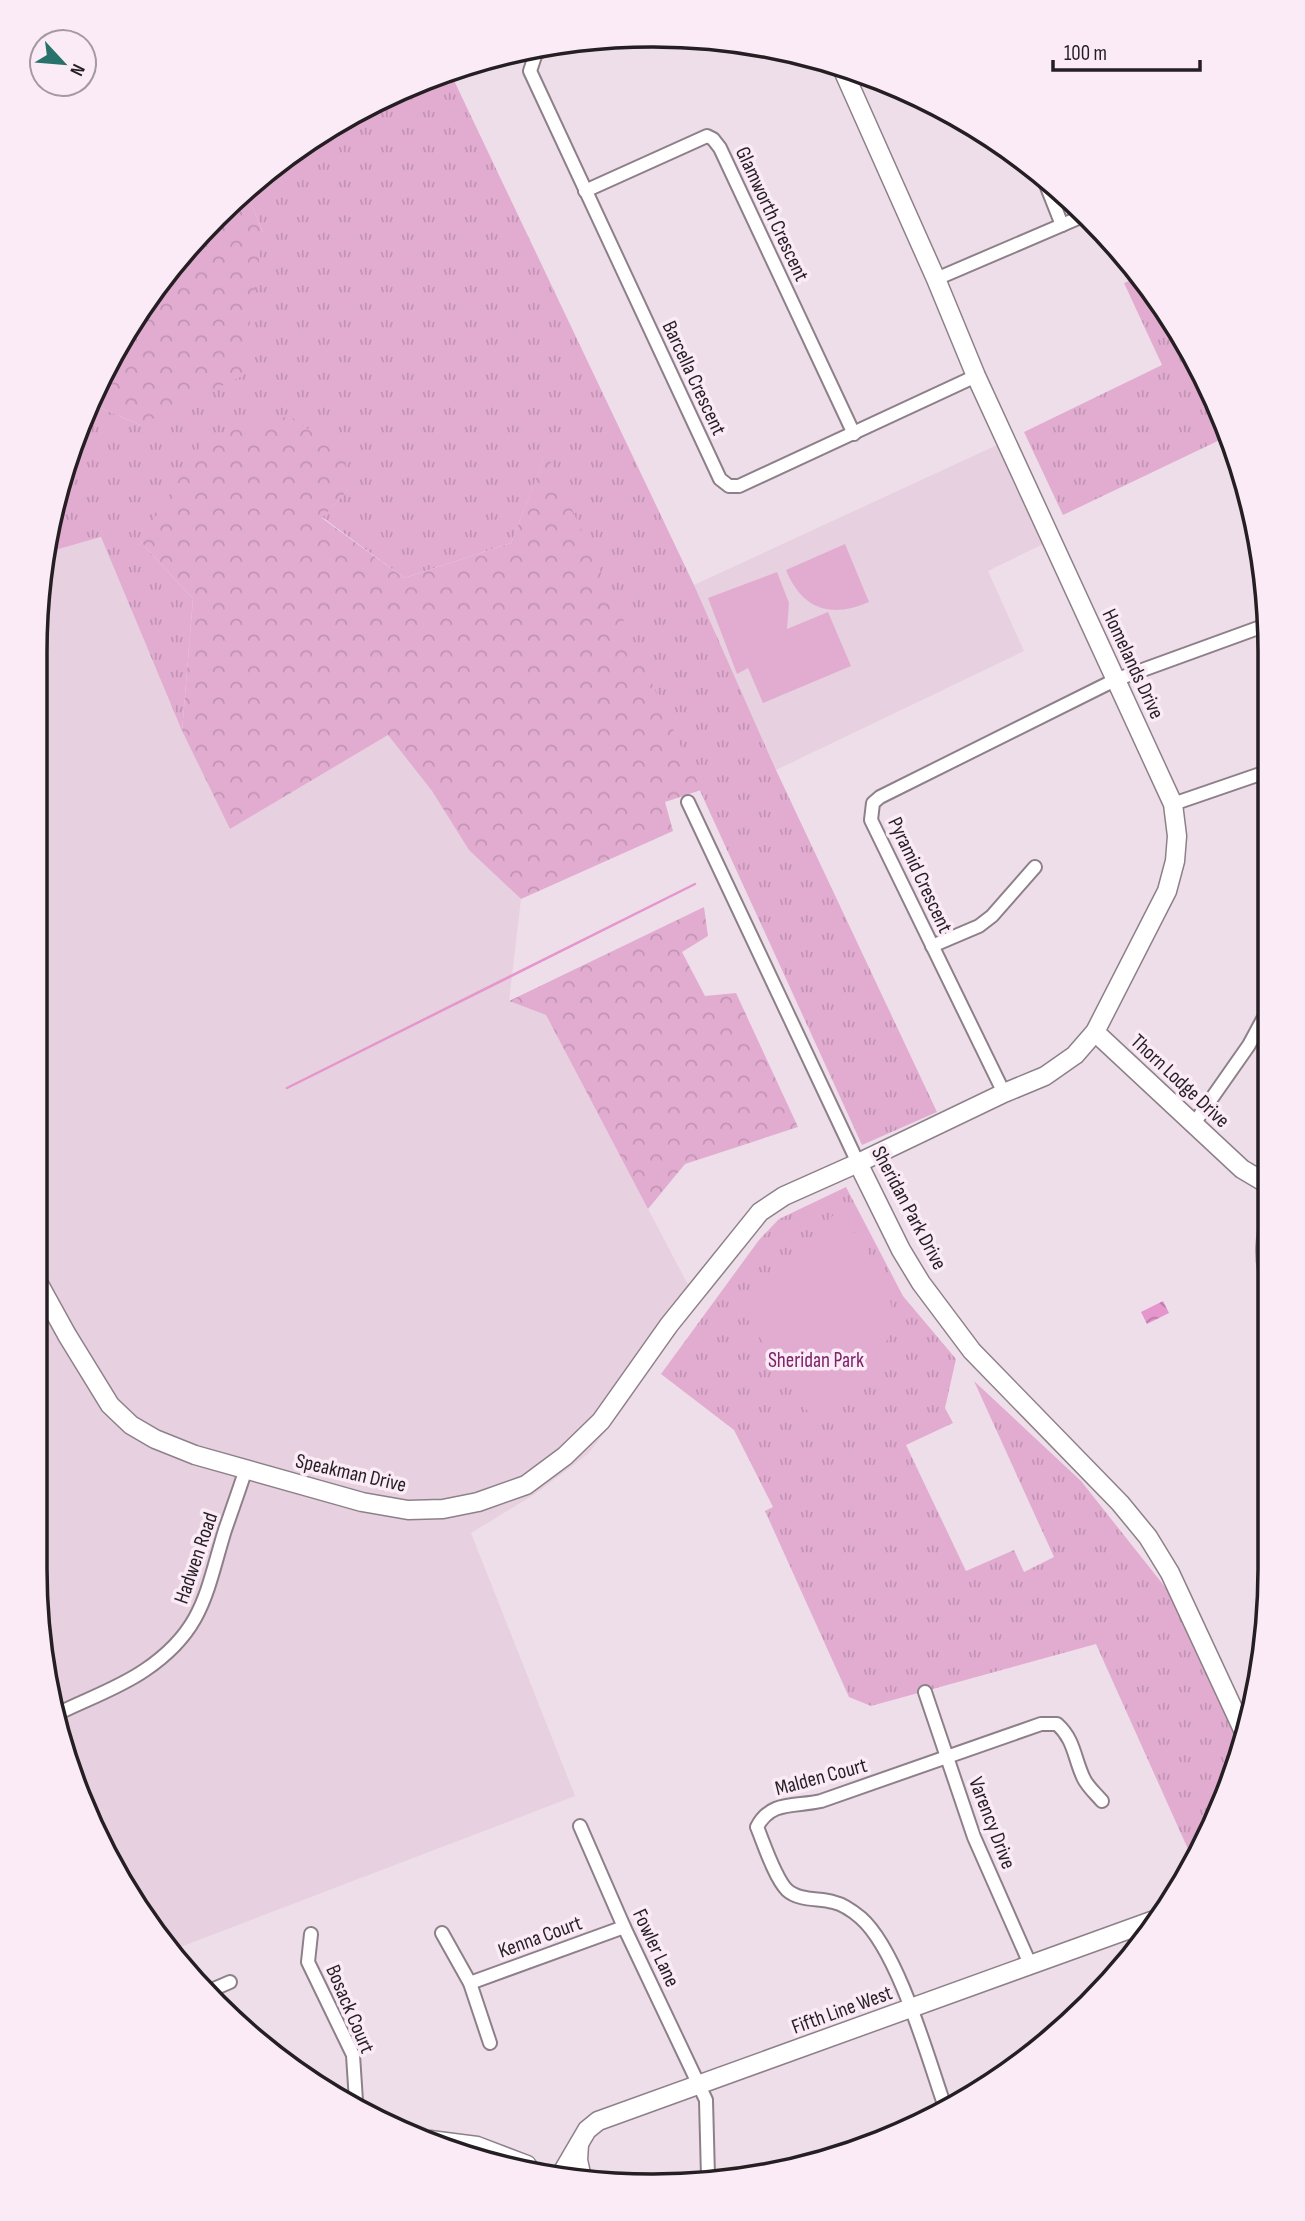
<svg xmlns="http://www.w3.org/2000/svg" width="1305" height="2221" font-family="'Sofia Sans Condensed',sans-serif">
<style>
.built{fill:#e7d0df}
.grass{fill:url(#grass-tufts)}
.forest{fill:url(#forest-crowns)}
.pitch{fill:#e2acd1}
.water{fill:url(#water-waves)}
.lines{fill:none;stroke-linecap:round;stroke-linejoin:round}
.stream{stroke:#e496cd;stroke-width:2.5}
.street-casing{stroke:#8e8089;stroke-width:16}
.secondary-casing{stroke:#8e8089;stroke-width:21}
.street{stroke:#fff;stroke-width:12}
.secondary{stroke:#fff;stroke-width:18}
.labels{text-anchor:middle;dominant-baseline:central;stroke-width:7;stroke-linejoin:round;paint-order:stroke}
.street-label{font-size:21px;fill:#251f23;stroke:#fbebf6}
.park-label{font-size:21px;fill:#7d2269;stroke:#fbebf6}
.rim{fill:none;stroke:#251f23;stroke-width:3.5}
</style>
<defs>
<pattern id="grass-tufts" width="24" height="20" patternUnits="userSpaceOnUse" patternTransform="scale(1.75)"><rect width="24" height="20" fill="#e2acd1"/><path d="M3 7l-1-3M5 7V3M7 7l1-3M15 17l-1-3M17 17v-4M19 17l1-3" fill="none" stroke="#c294b3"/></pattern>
<pattern id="forest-crowns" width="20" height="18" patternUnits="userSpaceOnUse" patternTransform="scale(1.75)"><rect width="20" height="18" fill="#e2acd1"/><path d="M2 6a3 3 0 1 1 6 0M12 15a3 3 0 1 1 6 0" fill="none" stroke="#c294b3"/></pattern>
<pattern id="water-waves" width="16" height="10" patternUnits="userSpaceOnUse" patternTransform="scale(1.75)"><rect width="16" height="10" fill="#e496cd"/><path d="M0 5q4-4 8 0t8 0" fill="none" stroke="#b97aa6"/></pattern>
</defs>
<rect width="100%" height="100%" fill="#eedee9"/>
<g class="built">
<polygon points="997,445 1043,544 988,571 1024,651 776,770 694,585"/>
<polygon points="101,537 182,731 230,829 388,735 432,791 469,849 521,899 509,1001 546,1015 696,1300 626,1405 588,1454 535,1494 471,1533 575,1796 170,1951 162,1944 68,1767 35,1568 36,612 48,552"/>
</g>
<g class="grass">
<polygon points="450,72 694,585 776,770 937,1112 862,1145 546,454 511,543 404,578 322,517 348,490 140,541 193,599 182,731 101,537 48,552 68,454 92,404 140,425 263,233 246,191 310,139 417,82"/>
<polygon points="1139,277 1187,344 1226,437 1063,515 1024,432 1162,365 1124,283"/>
<polygon points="846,1187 903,1296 956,1359 945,1408 953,1423 906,1445 966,1571 1014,1550 1024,1572 1054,1557 974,1381 1081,1481 1173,1597 1243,1738 1237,1767 1192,1858 1096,1644 871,1706 849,1697 765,1511 773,1507 734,1430 661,1374 759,1240 779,1219"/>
</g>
<g class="forest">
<polygon points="246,191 263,233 242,376 140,425 92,404 139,309 216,216"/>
<polygon points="290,416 345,456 348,490 322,518 404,578 511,543 546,453 701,790 665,802 673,831 521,899 469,850 432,791 388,735 230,829 182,731 193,599 140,541 206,437"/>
<polygon points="704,907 708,936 682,952 705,996 736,993 798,1127 685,1164 648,1209 546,1015 509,1001"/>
</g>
<g class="pitch">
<polygon points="1186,342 1200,374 1193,376 1181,344"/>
<path d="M 845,544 L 869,602 C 830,619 802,609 786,570 Z"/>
<polygon points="777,572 789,603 787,629 828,612 851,666 763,703 748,668 737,674 708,598"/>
<path d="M 838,1211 C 859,1239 895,1284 892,1321 C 891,1334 884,1346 879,1357 C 873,1370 865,1383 854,1392 C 842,1402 827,1411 814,1421 L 745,1315 L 744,1302 Z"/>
</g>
<polygon class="water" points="1163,1301 1169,1313 1147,1324 1141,1312"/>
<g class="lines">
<polyline class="stream" points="287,1088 695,884"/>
<g class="street-casing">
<g id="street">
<polyline points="553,45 536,53 530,71 720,479 729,486 739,486 976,376"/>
<polyline points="1045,182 1062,225"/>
<polyline points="585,191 707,136 713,139 720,148 854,434"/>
<polyline points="936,279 1083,216"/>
<polyline points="688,802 858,1163"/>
<polyline points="1173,804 1269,771"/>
<polyline points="932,946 979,926 992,916 1035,867"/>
<polyline points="1004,1093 871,820 873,803 880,797 1115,680 1269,624"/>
<polyline points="1193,1125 1249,1045 1269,1008"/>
<path d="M 1269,1208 C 1263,1235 1260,1260 1269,1287"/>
<polyline points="925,1692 974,1837 1030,1964"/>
<path d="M 59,1713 C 87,1699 119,1688 145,1670 C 204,1630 206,1592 225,1530 C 232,1510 239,1490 246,1469"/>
<polyline points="580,1826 624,1927 706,2100 708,2177"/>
<polyline points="442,1933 470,1983 490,2043"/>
<polyline points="311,1934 308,1962 353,2055 356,2101"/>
<polyline points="470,1983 624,1927"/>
<polyline points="209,1991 230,1982"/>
<path d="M 944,2104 C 927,2055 898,1951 861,1918 C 854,1912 842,1904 833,1902 C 819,1898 799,1901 787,1890 C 775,1878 764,1844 757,1827 C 771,1800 795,1807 821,1801 L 1041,1724 L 1057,1724 C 1075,1740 1074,1759 1084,1779 C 1088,1787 1096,1794 1102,1801"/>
</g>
</g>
<g class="secondary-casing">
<g id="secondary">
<polyline points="1095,1032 1242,1169 1269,1185"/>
<polyline points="858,1163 901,1250 921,1283 972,1351 1120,1503 1148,1537 1170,1573 1244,1732"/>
<polyline points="35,1277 67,1335 110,1405 131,1425 155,1439 195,1455 362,1502 408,1510 443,1509 478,1502 526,1485 565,1456 601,1421 669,1325 760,1212 784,1196 858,1163 1004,1093 1045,1076 1075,1055 1095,1032 1167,891 1175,861 1177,836 1173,804 976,376 936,279 842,68"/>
<polyline points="430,2140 477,2146 527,2165"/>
<polyline points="579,2144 578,2160 581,2174"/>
<polyline points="563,2171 587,2130 598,2121 1160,1918"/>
</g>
</g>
<use href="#street" class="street"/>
<use href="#secondary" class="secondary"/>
</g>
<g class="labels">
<g class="street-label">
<text transform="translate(772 214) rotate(65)">Glamworth Crescent</text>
<text transform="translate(694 378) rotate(65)">Barcella Crescent</text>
<text transform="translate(1133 664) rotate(65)">Homelands Drive</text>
<text transform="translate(920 875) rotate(65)">Pyramid Crescent</text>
<text transform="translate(1180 1081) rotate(43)">Thorn Lodge Drive</text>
<text transform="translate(909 1208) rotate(62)">Sheridan Park Drive</text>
<text transform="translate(351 1473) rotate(13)">Speakman Drive</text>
<text transform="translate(196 1558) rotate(-71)">Hadwen Road</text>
<text transform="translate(821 1777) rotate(-15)">Malden Court</text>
<text transform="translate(992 1823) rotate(69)">Varency Drive</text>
<text transform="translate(540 1937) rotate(-20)">Kenna Court</text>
<text transform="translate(656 1948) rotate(65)">Fowler Lane</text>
<text transform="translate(350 2009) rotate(67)">Bosack Court</text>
<text transform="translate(842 2010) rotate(-20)">Fifth Line West</text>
</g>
<g class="park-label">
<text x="816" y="1360">Sheridan Park</text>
</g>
</g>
<path d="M0 0H1305V2221H0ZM652 47H653A605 605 0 0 1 1258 652V1569A605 605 0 0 1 653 2174H652A605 605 0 0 1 47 1569V652A605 605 0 0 1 652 47Z" fill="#fbebf6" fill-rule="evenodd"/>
<path class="rim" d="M652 47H653A605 605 0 0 1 1258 652V1569A605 605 0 0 1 653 2174H652A605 605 0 0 1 47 1569V652A605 605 0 0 1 652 47Z"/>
<g transform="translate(63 63) rotate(116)"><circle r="33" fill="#fbebf6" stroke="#a599a2" stroke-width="2"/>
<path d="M0-5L12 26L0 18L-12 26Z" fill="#29726c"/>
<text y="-10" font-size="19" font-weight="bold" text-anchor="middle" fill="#251f23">N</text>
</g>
<path d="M1053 60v10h147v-10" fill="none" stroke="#251f23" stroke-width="3.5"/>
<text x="1064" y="60" font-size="21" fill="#251f23" stroke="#fbebf6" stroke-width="5" paint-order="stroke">100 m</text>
</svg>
